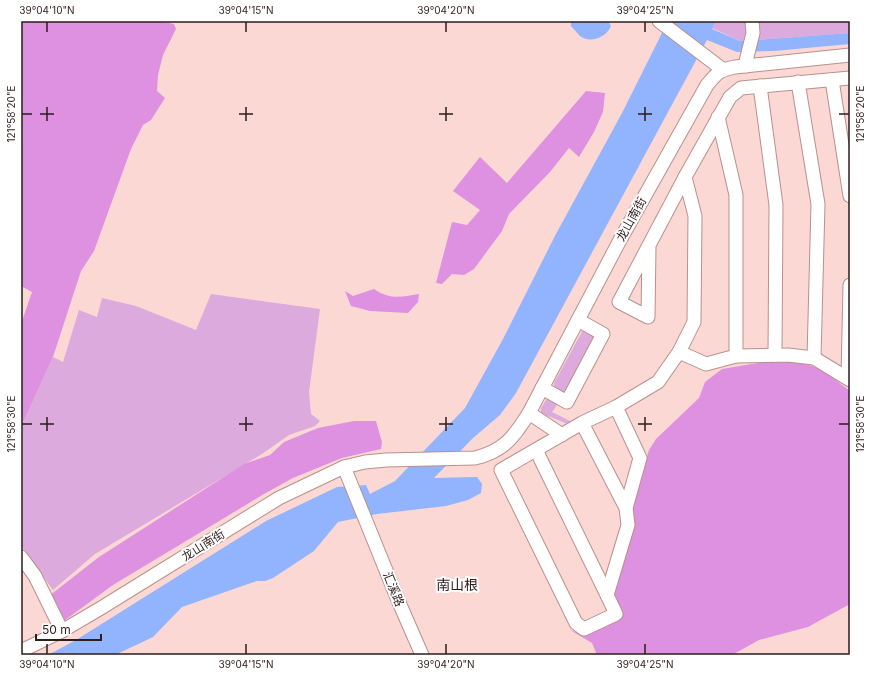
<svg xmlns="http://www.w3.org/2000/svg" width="871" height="676" font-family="Inter,'Noto Sans SC',sans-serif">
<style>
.green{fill:#dcaadd}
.forest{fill:#de90e1}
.water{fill:#92b3fd}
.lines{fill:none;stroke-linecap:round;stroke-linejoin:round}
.minor-casing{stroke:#ba908b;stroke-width:15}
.minor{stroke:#fff;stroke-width:13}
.ticks{fill:none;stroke:#2d1d1b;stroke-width:1.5}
.labels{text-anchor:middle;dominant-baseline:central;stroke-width:4;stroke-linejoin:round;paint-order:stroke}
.street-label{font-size:12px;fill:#2d1d1b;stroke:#fff}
.quarter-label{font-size:14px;fill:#2d1d1b;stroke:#fff}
.neatline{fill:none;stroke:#2d1d1b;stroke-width:1.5}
.ticks-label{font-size:10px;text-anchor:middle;fill:#2d1d1b}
</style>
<rect width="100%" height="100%" fill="#fcd8d4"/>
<g class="green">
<polygon points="716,21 850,21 850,33 740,41 712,28"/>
<polygon points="211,294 320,309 309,392 311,414 320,421 315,426 289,435 262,454 95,554 53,590 21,546 21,427 53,357 63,362 79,310 97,317 102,298 136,306 196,330"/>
<polygon points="584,328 596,334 563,394 554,387 554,383"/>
<polygon points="548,397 559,402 552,412 574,423 570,425 548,416 546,418 541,413 541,408"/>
</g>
<g class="forest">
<polygon points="21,21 158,21 174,24 176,29 163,55 158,75 157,91 165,98 151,120 143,125 131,149 94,251 81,271 53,357 21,427 21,324 32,292 21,286"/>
<polygon points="586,91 605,93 603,112 594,132 579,157 569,148 550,172 509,214 502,231 474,269 464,275 452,274 442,284 436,283 452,222 467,225 480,210 453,191 480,157 507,183"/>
<path d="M 374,289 C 390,300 400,297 419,294 L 418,302 L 408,313 L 370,311 L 351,306 L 345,291 L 353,296 Z"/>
<polygon points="788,358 821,369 850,391 850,604 808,627 759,640 732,655 597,655 592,643 570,630 578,633 586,633 621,615 611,594 632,507 649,450 656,439 699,398 705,382 722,369"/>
<polygon points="354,421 376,421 382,442 381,449 342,458 293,478 264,494 113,585 61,623 49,596 99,557 244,464 270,455 284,442 318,428"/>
</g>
<g class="water">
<path d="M 571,21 L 608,21 L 611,26 C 607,37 590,44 580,36 C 577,33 574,29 571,26 Z"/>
<polygon points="668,21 716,21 712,29 740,41 850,33 850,44 774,51 737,52 707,40 516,393 500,415 473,438 434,478 477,477 482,484 481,493 468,500 446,506 377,514 338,522 314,551 273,578 265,581 257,581 182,607 153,637 115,655 48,655 76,640 266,521 337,487 366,485 370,494 395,481 465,408 503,339 557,232 621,115"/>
</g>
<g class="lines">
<g class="minor-casing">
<g id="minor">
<polyline points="659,21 722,69"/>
<polyline points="746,66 746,61 753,33 752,21"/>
<polyline points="832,80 850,196"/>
<polyline points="798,82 818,204 814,358"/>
<polyline points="760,86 776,205 775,355"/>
<polyline points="718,117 736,195 736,356"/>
<polyline points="649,246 648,317 619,302 685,177 730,97 741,88 850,78"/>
<polyline points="679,352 694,322 695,216 685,177"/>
<polyline points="848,377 850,285"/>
<polyline points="542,388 567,402 603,334 578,320"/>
<polyline points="616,407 640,458 626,508"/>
<polyline points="529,413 562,435"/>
<polyline points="582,423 626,508 628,525 607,595 616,614 584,629 576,623 501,470 582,423 616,407 658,382 679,352 706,364 736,356 788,355 814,358 850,380"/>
<polyline points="536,450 607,595"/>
<polyline points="344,467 398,600 422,655"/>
<polyline points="21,557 35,576 62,631"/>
<path d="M 21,651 L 62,631 L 101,608 L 279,498 L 344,467 L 365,462 L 386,460 L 475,458 C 504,451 514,437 529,413 L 620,240 L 707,85 C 717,73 719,70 735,67 L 850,55"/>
</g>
</g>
<use href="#minor" class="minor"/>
</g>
<path class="ticks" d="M 47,22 L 47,32M 246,22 L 246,32M 446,22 L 446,32M 645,22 L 645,32M 47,107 L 47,121M 246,107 L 246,121M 446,107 L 446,121M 645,107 L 645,121M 22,114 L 32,114M 40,114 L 54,114M 239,114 L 253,114M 439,114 L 453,114M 638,114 L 652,114M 839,114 L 849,114M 47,417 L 47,431M 246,417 L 246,431M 446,417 L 446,431M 645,417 L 645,431M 22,424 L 32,424M 40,424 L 54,424M 239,424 L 253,424M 439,424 L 453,424M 638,424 L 652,424M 839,424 L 849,424M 47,644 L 47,654M 246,644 L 246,654M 446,644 L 446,654M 645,644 L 645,654"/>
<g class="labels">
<g class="street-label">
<text transform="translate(631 219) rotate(-61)">龙山南街</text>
<text transform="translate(203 545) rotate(-32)">龙山南街</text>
<text transform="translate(394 589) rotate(68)">汇溪路</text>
</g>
<g class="quarter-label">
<text x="457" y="584">南山根</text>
</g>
</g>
<rect width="871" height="676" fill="none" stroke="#ffffff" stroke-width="44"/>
<path d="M36 634v6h65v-6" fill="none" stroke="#2d1d1b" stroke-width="2"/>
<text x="42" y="634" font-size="12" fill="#2d1d1b" stroke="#ffffff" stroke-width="3" paint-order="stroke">50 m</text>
<rect x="22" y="22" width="827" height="632" class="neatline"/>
<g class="ticks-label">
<text x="47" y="14">39°04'10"N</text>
<text x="246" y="14">39°04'15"N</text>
<text x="446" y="14">39°04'20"N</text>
<text x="645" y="14">39°04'25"N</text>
<text transform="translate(860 114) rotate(-90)" y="4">121°58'20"E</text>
<text transform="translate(11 114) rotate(-90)" y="4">121°58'20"E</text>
<text transform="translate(860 424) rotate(-90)" y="4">121°58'30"E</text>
<text transform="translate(11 424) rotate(-90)" y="4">121°58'30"E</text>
<text x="47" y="668">39°04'10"N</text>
<text x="246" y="668">39°04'15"N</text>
<text x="446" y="668">39°04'20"N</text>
<text x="645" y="668">39°04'25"N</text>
</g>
</svg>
